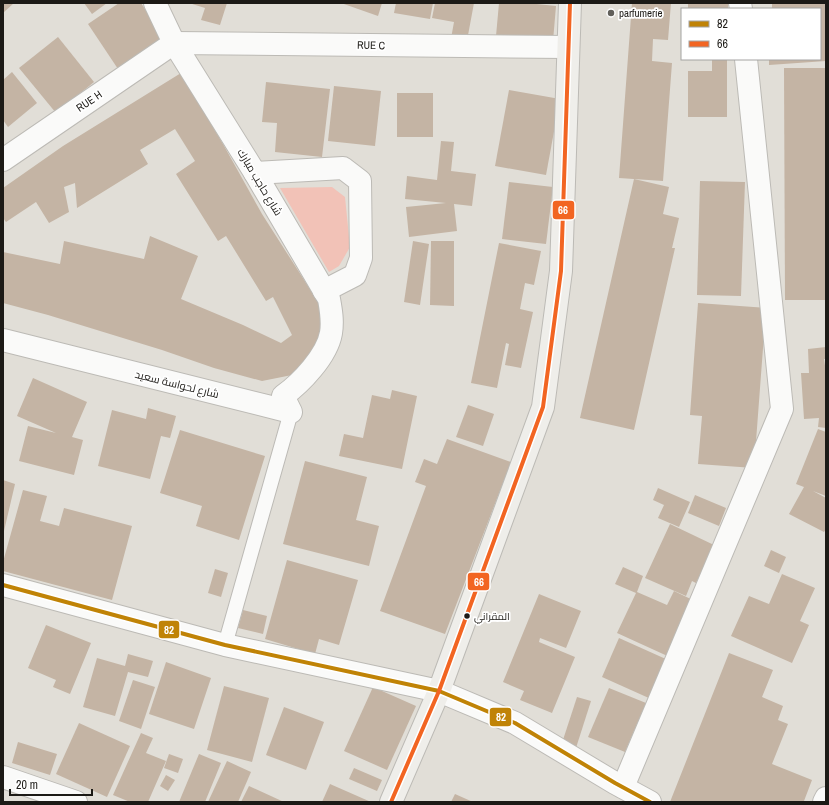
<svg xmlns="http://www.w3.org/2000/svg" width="829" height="805" font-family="'Archivo Narrow',Cairo,sans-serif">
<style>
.green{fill:#f2c2b7}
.building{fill:#c4b4a4}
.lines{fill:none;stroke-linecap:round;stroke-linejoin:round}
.service-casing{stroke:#bcbab5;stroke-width:16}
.minor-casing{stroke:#bcbab5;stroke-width:24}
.secondary-casing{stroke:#bcbab5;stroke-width:24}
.service{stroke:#fafaf9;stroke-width:14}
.minor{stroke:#fafaf9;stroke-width:22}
.secondary{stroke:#efeeea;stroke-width:22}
.bus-1-casing{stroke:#fff;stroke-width:7}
.bus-2-casing{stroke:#fff;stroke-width:7}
.bus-1{stroke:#c08306;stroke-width:4}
.bus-2{stroke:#f26522;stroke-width:4}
.poi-dot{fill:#615f5a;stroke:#fff;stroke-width:1.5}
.bus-dot{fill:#1c1a16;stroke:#fff;stroke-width:1.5}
.labels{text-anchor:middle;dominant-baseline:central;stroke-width:3.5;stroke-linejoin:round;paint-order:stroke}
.bus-label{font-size:10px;fill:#1c1a16;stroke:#fff;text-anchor:start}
.poi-label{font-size:11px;fill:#1c1a16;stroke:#fff;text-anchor:start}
.street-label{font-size:11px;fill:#1c1a16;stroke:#fff}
.line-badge{stroke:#fff;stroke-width:1.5}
.badge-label{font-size:11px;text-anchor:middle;font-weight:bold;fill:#fff}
</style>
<rect width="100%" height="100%" fill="#e1ded7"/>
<polygon class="green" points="332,187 345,197 350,247 339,266 329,272 280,188"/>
<g class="building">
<polygon points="3,3 14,3 3,13"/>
<polygon points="84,3 107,3 92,14"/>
<polygon points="119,3 141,3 164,38 118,69 88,24"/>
<polygon points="189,3 227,3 220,25 201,20 205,8"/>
<polygon points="341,3 382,3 378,16"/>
<polygon points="396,3 433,3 430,19 394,13"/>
<polygon points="435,3 474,3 466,46 450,44 454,22 432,18"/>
<polygon points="499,3 527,3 556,6 553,41 496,36"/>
<polygon points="632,3 671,3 668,40 653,39 652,61 672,63 663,181 619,178"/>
<rect x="688" y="3" width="40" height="6"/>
<polygon points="772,3 826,3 826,61 769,65 769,59 820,59 820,9 772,9"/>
<polygon points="58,37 94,82 56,113 19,68"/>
<polygon points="712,59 727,59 727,117 688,117 688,71 712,71"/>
<polygon points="784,68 826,68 826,300 785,300"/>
<polygon points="12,72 37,103 8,127 3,120 3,80"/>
<polygon points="181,73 223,144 262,214 322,308 323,334 313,354 292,375 262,381 214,368 162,350 48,315 3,303 3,252 60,264 64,241 144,259 150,236 198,256 181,299 243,325 281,343 292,335 273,297 266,301 226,236 218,241 176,174 195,161 175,129 140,150 148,164 77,208 75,183 64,187 69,212 49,223 36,202 6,222 3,218 3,188 63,146"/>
<polygon points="266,82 330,89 322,157 275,152 277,123 262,122"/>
<polygon points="334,86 381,91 375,146 328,141"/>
<polygon points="509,90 560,99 546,175 495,166"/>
<rect x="397" y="93" width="36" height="44"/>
<polygon points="441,141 454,142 451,171 476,174 472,206 454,204 457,231 409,237 406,207 446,203 405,199 407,176 437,180"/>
<polygon points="634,179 669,187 663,214 679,218 672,248 675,248 634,430 580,418"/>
<polygon points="700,181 745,182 741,296 697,295"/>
<polygon points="509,182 553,187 546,244 502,239"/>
<polygon points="413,241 429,244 420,305 404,302"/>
<polygon points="431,241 454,241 454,306 430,305"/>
<polygon points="499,243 541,251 534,285 525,283 520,309 533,312 521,368 505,365 509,344 506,343 497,388 471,383"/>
<polygon points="698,303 766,308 754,468 698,464 702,416 690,415"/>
<polygon points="826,347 826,359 824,359 826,372 826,428 818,427 819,418 804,419 801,373 809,373 808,349"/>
<polygon points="33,378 87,402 72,437 83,440 74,475 19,461 28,426 56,433 17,416"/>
<polygon points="392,390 417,396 402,469 339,456 344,434 363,438 372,395 390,399"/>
<polygon points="468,405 494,414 483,446 456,437"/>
<polygon points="148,408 176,416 170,438 161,436 150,479 98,466 112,410 146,419"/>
<polygon points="818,429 826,432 826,496 813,491 826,498 826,529 824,532 789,514 804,487 796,484"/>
<polygon points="180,430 265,456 239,540 196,526 202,506 160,493"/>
<polygon points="447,439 511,462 445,634 380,611 426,486 415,482 424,459 437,464"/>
<polygon points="305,461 367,477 356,520 379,526 369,566 283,544"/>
<polygon points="3,480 15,484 4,531 3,531"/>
<polygon points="658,488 690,502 679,527 658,518 664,505 653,500"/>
<polygon points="23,490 47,496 40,521 59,526 64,508 132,526 112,600 3,571 3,562"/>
<polygon points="695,495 726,508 719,526 688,513"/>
<polygon points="670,524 714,545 696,583 692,581 686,596 645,578"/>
<polygon points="771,550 786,557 779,573 764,566"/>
<polygon points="287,560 358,580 339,645 319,639 315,654 265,639"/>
<polygon points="623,567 643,576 637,592 667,605 674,591 699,603 674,659 617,633 636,593 615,584"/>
<polygon points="215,569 228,573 221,597 208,593"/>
<polygon points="782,574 815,588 800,621 809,625 792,663 731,636 749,596 769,604"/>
<polygon points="539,594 581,611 566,648 540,638 539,642 575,657 552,713 520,700 524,691 503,682"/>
<polygon points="243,610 267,616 263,634 238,628"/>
<polygon points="46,625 91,643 70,694 53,687 56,680 28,668"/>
<polygon points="619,638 668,660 651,699 602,677"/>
<polygon points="729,653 773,670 762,697 783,706 778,720 788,724 772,764 812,780 804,801 806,802 670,802"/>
<polygon points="128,654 153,661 148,677 128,672 115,716 83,707 97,658 125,666"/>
<polygon points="166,662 211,678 194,729 149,714"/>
<polygon points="133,680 155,687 141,729 119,721"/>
<polygon points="224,686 269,698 252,762 207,750"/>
<polygon points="373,687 416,706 387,770 344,751"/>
<polygon points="609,688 646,703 625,752 588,737"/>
<polygon points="577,697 591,701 575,751 561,746"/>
<polygon points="284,707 324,722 306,770 266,755"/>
<polygon points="79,723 130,746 107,797 56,774"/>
<polygon points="141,733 153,738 146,753 166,761 148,802 130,802 113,795"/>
<polygon points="18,742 57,754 50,775 12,763"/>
<polygon points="169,754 183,759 178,773 164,768"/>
<polygon points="199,754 221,763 205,802 179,802"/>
<polygon points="227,761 251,772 238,802 208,802"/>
<polygon points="354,768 382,780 377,791 349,779"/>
<polygon points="166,775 175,780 168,791 160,786"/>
<polygon points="330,784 371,802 322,802"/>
<polygon points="249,786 284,802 241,802"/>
<polygon points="455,794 473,802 451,802"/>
</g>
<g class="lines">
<g class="service-casing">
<polyline id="service" points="225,645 291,412"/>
</g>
<g class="minor-casing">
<g id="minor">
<polyline points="740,3 741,9"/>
<polyline points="3,160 174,43 568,47"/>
<polyline points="255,173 343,168 360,181 361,258 355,275 324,291"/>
<path d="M 3,340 L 291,412 L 283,396 C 301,383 327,356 331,333 C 333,321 331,310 329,299 L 255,173 L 174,43 L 155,3"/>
<polyline points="3,585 225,645 439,691 515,723 615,783 650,802"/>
<polyline points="3,777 76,802"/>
<polyline points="623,787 782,409 746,59"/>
<polyline points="824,802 826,798"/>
</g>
</g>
<g class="secondary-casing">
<polyline id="secondary" points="391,802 439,691 543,407 561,271 570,3"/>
</g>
<use href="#service" class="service"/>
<use href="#minor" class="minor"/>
<use href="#secondary" class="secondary"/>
<g class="bus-1-casing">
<polyline id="bus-1" points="3,585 225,645 439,691 515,723 615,783 650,802"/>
</g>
<g class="bus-2-casing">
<polyline id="bus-2" points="391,802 439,691 543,407 561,271 570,3"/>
</g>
<use href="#bus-1" class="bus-1"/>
<use href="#bus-2" class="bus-2"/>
</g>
<circle class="poi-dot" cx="611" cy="13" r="4"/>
<circle class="bus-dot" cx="467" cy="616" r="3.5"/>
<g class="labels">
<g class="bus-label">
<text x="474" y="616">المقراني</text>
</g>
<g class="poi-label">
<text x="619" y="13">parfumerie</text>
</g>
<g class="street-label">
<text transform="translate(371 45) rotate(1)">RUE C</text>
<text transform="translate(89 101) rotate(-34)">RUE H</text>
<text transform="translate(260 182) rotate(59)">شارع حاجب مبارك</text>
<text transform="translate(177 384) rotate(14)">شارع لحواسة سعيد</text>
</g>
</g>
<g class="line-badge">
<rect x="552" y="200" width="23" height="20" rx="4" fill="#f26522"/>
<rect x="467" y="572" width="23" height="19" rx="4" fill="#f26522"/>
<rect x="158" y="620" width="22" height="19" rx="4" fill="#c08306"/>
<rect x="489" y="707" width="23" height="20" rx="4" fill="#c08306"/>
</g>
<g class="badge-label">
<text x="563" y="214">66</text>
<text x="479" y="586">66</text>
<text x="169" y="634">82</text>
<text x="501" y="721">82</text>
</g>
<rect width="829" height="805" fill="none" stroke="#1c1a16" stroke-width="8"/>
<rect x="681" y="8" width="140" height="52" fill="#ffffff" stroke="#a4a3a2"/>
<rect x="689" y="21" width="20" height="6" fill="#c08306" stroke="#a4a3a2"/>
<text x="717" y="28" font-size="12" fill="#1c1a16">82</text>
<rect x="689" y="41" width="20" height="6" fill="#f26522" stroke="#a4a3a2"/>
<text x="717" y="48" font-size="12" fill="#1c1a16">66</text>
<path d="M10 789v6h82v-6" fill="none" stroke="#1c1a16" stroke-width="2"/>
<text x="16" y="789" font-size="12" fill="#1c1a16" stroke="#ffffff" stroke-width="3" paint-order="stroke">20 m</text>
</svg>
